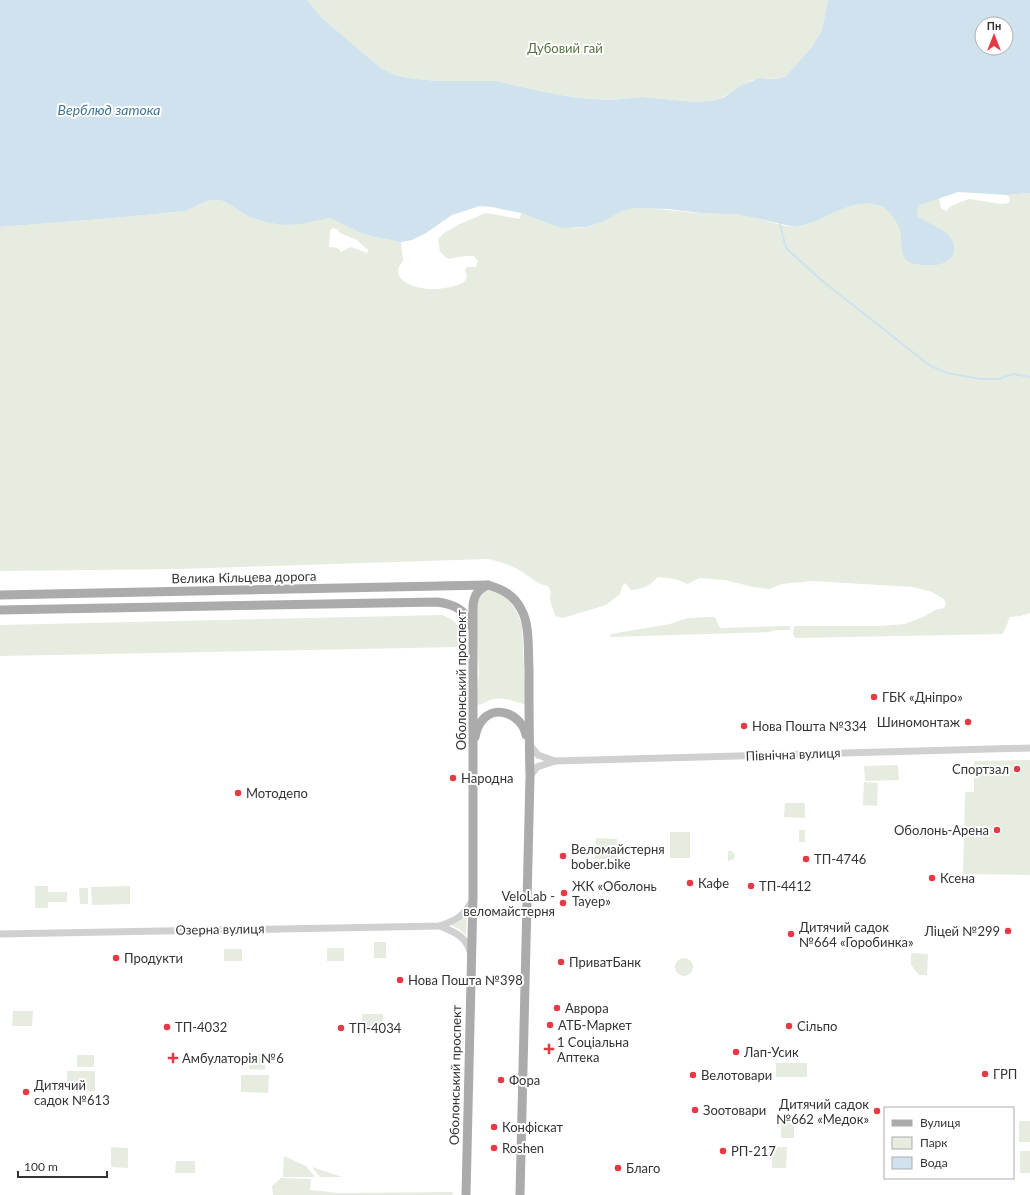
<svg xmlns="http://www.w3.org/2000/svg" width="1030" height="1195" font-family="Lato,sans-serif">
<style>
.green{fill:#e6ecdf;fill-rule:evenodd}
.water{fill:#cfe2ee;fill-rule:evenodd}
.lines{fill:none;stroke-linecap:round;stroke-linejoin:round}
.stream{stroke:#cfe2ee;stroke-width:2}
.minor{stroke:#d0d0d0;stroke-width:7}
.major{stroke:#ababab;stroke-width:9}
.poi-dot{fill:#e63946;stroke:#fff;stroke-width:1.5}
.labels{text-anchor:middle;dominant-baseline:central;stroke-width:4;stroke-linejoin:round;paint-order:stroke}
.park-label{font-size:13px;fill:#56703f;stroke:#fff}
.street-label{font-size:13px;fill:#333;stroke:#fff}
.poi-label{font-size:13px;fill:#333;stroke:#fff;text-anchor:start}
.water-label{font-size:14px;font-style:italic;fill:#3f7597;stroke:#fff}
</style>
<rect width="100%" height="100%" fill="#fff"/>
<g class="green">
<polygon points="307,0 828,0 822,30 811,48 786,76 778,79 767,78 752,80 717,100 697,102 642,97 611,100 578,98 550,93 496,81 437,81 408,78 395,75 381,68 323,19"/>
<path d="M 1030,193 L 1030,613 L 1020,616 L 1010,617 L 1003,634 L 795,638 L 793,634 L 794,626 L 880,626 L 905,624 L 923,617 L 935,610 L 944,608 L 946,604 L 944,599 L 932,592 L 913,587 L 812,581 L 782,584 L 769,589 L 753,587 L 725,580 L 699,578 L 688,584 L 675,579 L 658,577 C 650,586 643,589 631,590 L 625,583 L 622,586 L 620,594 L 606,605 L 563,618 L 555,616 C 553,607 548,601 551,592 L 548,586 C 537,584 530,577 521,571 C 510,565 500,561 488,559 L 180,569 L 0,571 L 0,227 L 103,219 L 186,211 L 207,201 L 215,200 L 224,201 L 249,217 L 269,223 L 283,225 L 330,218 L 361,233 L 375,237 L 401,242 L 403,261 C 386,280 417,289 432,289 C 440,289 455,287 462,283 C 468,280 467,274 465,270 L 467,267 L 476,267 L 478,261 L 474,256 C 466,255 457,258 448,259 L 440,252 L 438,239 L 444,233 L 460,224 L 486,213 L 520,219 L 521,213 C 549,224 574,236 603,221 C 614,215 625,208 637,208 C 659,208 680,212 701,213 C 714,214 726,212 738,214 C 757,217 776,225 795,227 L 803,226 L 844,207 L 858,204 L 874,204 L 887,209 L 917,214 C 917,202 930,201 939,197 L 941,208 L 946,211 L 951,206 L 969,199 L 1001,204 L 1009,203 L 1010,198 L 1007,195 ZM 332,228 L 337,229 L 340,233 L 357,240 L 368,250 L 367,253 L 351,247 L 341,252 L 338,248 L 329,247 L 330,231 Z"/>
<path d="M 485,590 C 506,589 517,609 522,626 L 526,705 C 516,702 505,697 494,699 C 488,700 483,705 476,705 L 479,672 L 477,637 L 477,598 Z"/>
<path d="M 442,615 C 461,622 460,630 461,647 L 0,656 L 0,625 Z"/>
<polygon points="714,617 716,619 720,628 790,626 790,630 774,630 770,632 610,637 611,634 670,624 687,618"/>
<polygon points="1030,760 1030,875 963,874 965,794 966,792 974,792 974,761"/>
<polygon points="898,765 899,780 865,781 864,766"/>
<polygon points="864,782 878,783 877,806 863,805"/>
<polygon points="785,803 805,803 805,818 784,817"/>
<rect x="799" y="830" width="6" height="12"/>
<rect x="670" y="832" width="20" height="26"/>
<polygon points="596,838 617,839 617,859 595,859"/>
<polygon points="728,851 731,851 735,854 734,859 728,861"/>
<polygon points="35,886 48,886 48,892 67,892 67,902 48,902 48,908 35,908"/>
<polygon points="130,886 130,904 92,905 91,887"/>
<polygon points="79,888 88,888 88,904 80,904"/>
<polygon points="467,915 466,935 460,930 451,925 459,922"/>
<rect x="374" y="942" width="12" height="16"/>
<rect x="327" y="948" width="17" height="13"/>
<rect x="224" y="949" width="18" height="12"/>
<polygon points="911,953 928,954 927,975 919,975 911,965"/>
<circle cx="684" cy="967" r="9"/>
<polygon points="13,1011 33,1011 32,1026 12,1026"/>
<rect x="362" y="1014" width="21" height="15"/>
<polygon points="249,1054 265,1054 265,1070 249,1069"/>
<rect x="77" y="1055" width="17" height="12"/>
<rect x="776" y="1063" width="31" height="14"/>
<rect x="67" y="1071" width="28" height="20"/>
<polygon points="241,1075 269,1075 268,1093 241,1092"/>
<rect x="1019" y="1121" width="11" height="21"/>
<polygon points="794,1123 794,1138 781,1138 781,1123"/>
<polygon points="111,1147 128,1148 128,1168 111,1167"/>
<polygon points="772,1147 787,1147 786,1168 772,1168"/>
<rect x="1020" y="1151" width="10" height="22"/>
<polygon points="284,1156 306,1166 315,1177 283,1177"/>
<polygon points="176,1161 195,1161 195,1173 175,1173"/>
<polygon points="312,1167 342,1177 320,1177"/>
<polygon points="281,1178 311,1179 310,1190 339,1193 453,1192 452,1195 273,1195 272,1186"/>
</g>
<path class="water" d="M 0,0 L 307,0 L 323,19 L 381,68 L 395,75 L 408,78 L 437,81 L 496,81 L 550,93 L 578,98 L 611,100 L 642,97 L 697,102 L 717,100 L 724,97 L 742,85 L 759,78 L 778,79 L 786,76 L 811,48 L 822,30 L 828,0 L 1030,0 L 1030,193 L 1007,195 L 958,192 L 920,205 L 917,211 L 918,217 C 930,225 952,230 954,246 C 955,252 953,257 947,261 C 940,266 931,265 923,265 C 918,264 910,264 906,260 C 899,251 903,237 899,227 C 898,224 890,212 887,210 C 884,207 877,205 873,204 C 841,201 823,223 795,227 L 737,214 L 702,213 L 667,209 L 635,208 L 622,211 L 602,222 L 587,227 L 563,228 L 552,225 L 521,213 L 492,207 L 480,206 L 452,215 L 426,233 L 412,240 L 401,242 L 375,237 L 361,233 L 330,218 L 300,224 L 283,225 L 269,223 L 249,217 L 224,201 L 215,200 L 207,201 L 186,211 L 103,219 L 0,227 ZM 982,24 L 1006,24 L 1006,48 L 982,48 Z"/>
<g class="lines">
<polyline class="stream" points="780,224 786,248 820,279 929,365 947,373 981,379 998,379 1013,374 1030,377"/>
<g class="minor">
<polyline points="529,744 538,755 555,761"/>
<polyline points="530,776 537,767 555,761 1030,748"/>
<path d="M 440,926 C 454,932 466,936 470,952"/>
<path d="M 0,934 L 440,926 C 459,919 462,917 473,900"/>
</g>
<g class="major">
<path d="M 0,595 L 488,585 C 502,589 514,595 521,609 C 530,624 528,651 529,669 C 529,704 529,740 530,776 L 520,1195"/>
<path d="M 0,610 L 437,602 C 453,604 466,609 471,626"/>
<path d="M 475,737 C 476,732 477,727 481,722 C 494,703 522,714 526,735"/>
<path d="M 466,1195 L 473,896 L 473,606 C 474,595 478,589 488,585"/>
</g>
</g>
<g class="poi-dot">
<circle cx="874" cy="697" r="4"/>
<circle cx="968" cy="722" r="4"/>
<circle cx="744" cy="726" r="4"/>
<circle cx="1017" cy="769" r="4"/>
<circle cx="453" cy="778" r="4"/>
<circle cx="238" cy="793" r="4"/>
<circle cx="997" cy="830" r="4"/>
<circle cx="563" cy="856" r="4"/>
<circle cx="806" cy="859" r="4"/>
<circle cx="932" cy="878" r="4"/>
<circle cx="690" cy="883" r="4"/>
<circle cx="751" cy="886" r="4"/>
<circle cx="564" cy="893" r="4"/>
<circle cx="563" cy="903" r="4"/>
<circle cx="1008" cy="931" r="4"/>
<circle cx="791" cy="934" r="4"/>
<circle cx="116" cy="958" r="4"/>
<circle cx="561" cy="962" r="4"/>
<circle cx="400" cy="980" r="4"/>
<circle cx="557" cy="1008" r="4"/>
<circle cx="550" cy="1025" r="4"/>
<circle cx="789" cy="1026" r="4"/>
<circle cx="167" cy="1027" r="4"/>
<circle cx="341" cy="1028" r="4"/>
<path d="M547 1043h4v4h4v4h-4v4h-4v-4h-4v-4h4z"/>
<circle cx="736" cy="1052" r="4"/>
<path d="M171 1052h4v4h4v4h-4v4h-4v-4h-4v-4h4z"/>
<circle cx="985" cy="1074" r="4"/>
<circle cx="693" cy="1075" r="4"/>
<circle cx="501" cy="1080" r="4"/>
<circle cx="26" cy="1092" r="4"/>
<circle cx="695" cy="1110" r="4"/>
<circle cx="877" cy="1111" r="4"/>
<circle cx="494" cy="1127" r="4"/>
<circle cx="494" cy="1148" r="4"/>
<circle cx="723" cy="1151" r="4"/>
<circle cx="618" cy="1168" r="4"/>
</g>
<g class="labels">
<g class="park-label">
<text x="565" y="48">Дубовий гай</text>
</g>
<g class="street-label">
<text transform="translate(244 577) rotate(-1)">Велика Кільцева дорога</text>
<text transform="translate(461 680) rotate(-90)">Оболонський проспект</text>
<text transform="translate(793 754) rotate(-2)">Північна вулиця</text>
<text transform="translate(220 929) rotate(-1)">Озерна вулиця</text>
<text transform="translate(455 1075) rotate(-89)">Оболонський проспект</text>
</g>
<g class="poi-label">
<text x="882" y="697">ГБК «Дніпро»</text>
<text x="960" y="722" text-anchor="end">Шиномонтаж</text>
<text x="752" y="726">Нова Пошта №334</text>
<text x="1009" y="769" text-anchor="end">Спортзал</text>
<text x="461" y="778">Народна</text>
<text x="246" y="793">Мотодепо</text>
<text x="989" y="830" text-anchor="end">Оболонь-Арена</text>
<text x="571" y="849">Веломайстерня<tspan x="571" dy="15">bober.bike</tspan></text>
<text x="814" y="859">ТП-4746</text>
<text x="940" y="878">Ксена</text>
<text x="698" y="883">Кафе</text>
<text x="572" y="886">ЖК «Оболонь<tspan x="572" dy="15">Тауер»</tspan></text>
<text x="759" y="886">ТП-4412</text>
<text x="555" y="896" text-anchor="end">VeloLab -<tspan x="555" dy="15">веломайстерня</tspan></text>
<text x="799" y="927">Дитячий садок<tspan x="799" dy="15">№664 «Горобинка»</tspan></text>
<text x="1000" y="931" text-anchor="end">Ліцей №299</text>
<text x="124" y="958">Продукти</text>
<text x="569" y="962">ПриватБанк</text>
<text x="408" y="980">Нова Пошта №398</text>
<text x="565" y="1008">Аврора</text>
<text x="558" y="1025">АТБ-Маркет</text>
<text x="797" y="1026">Сільпо</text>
<text x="175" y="1027">ТП-4032</text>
<text x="349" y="1028">ТП-4034</text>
<text x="557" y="1042">1 Соціальна<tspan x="557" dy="15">Аптека</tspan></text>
<text x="744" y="1052">Лап-Усик</text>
<text x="182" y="1058">Амбулаторія №6</text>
<text x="993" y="1074">ГРП</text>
<text x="701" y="1075">Велотовари</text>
<text x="509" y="1080">Фора</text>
<text x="34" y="1085">Дитячий<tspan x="34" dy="15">садок №613</tspan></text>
<text x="869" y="1104" text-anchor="end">Дитячий садок<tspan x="869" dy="15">№662 «Медок»</tspan></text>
<text x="703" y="1110">Зоотовари</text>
<text x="502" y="1127">Конфіскат</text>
<text x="502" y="1148">Roshen</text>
<text x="731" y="1151">РП-217</text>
<text x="626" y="1168">Благо</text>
</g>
<g class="water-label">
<text x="109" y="109">Верблюд затока</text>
</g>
</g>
<rect x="884" y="1107" width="130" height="72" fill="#ffffff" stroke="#adadad"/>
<rect x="892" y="1120" width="20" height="6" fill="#ababab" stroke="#adadad"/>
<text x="920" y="1127" font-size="12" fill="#333333">Вулиця</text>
<rect x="892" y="1137" width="20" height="12" fill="#e6ecdf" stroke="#adadad"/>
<text x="920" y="1147" font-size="12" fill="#333333">Парк</text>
<rect x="892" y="1157" width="20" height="12" fill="#cfe2ee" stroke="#adadad"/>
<text x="920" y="1167" font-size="12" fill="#333333">Вода</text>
<g transform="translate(994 36)"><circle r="19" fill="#ffffff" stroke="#adadad"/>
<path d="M0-3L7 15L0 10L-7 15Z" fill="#e63946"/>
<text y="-6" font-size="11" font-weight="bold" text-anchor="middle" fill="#333333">Пн</text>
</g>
<path d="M18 1171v6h89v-6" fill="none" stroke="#333333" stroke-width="2"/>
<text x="24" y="1171" font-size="12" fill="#333333" stroke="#ffffff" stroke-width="3" paint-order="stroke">100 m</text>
</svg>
